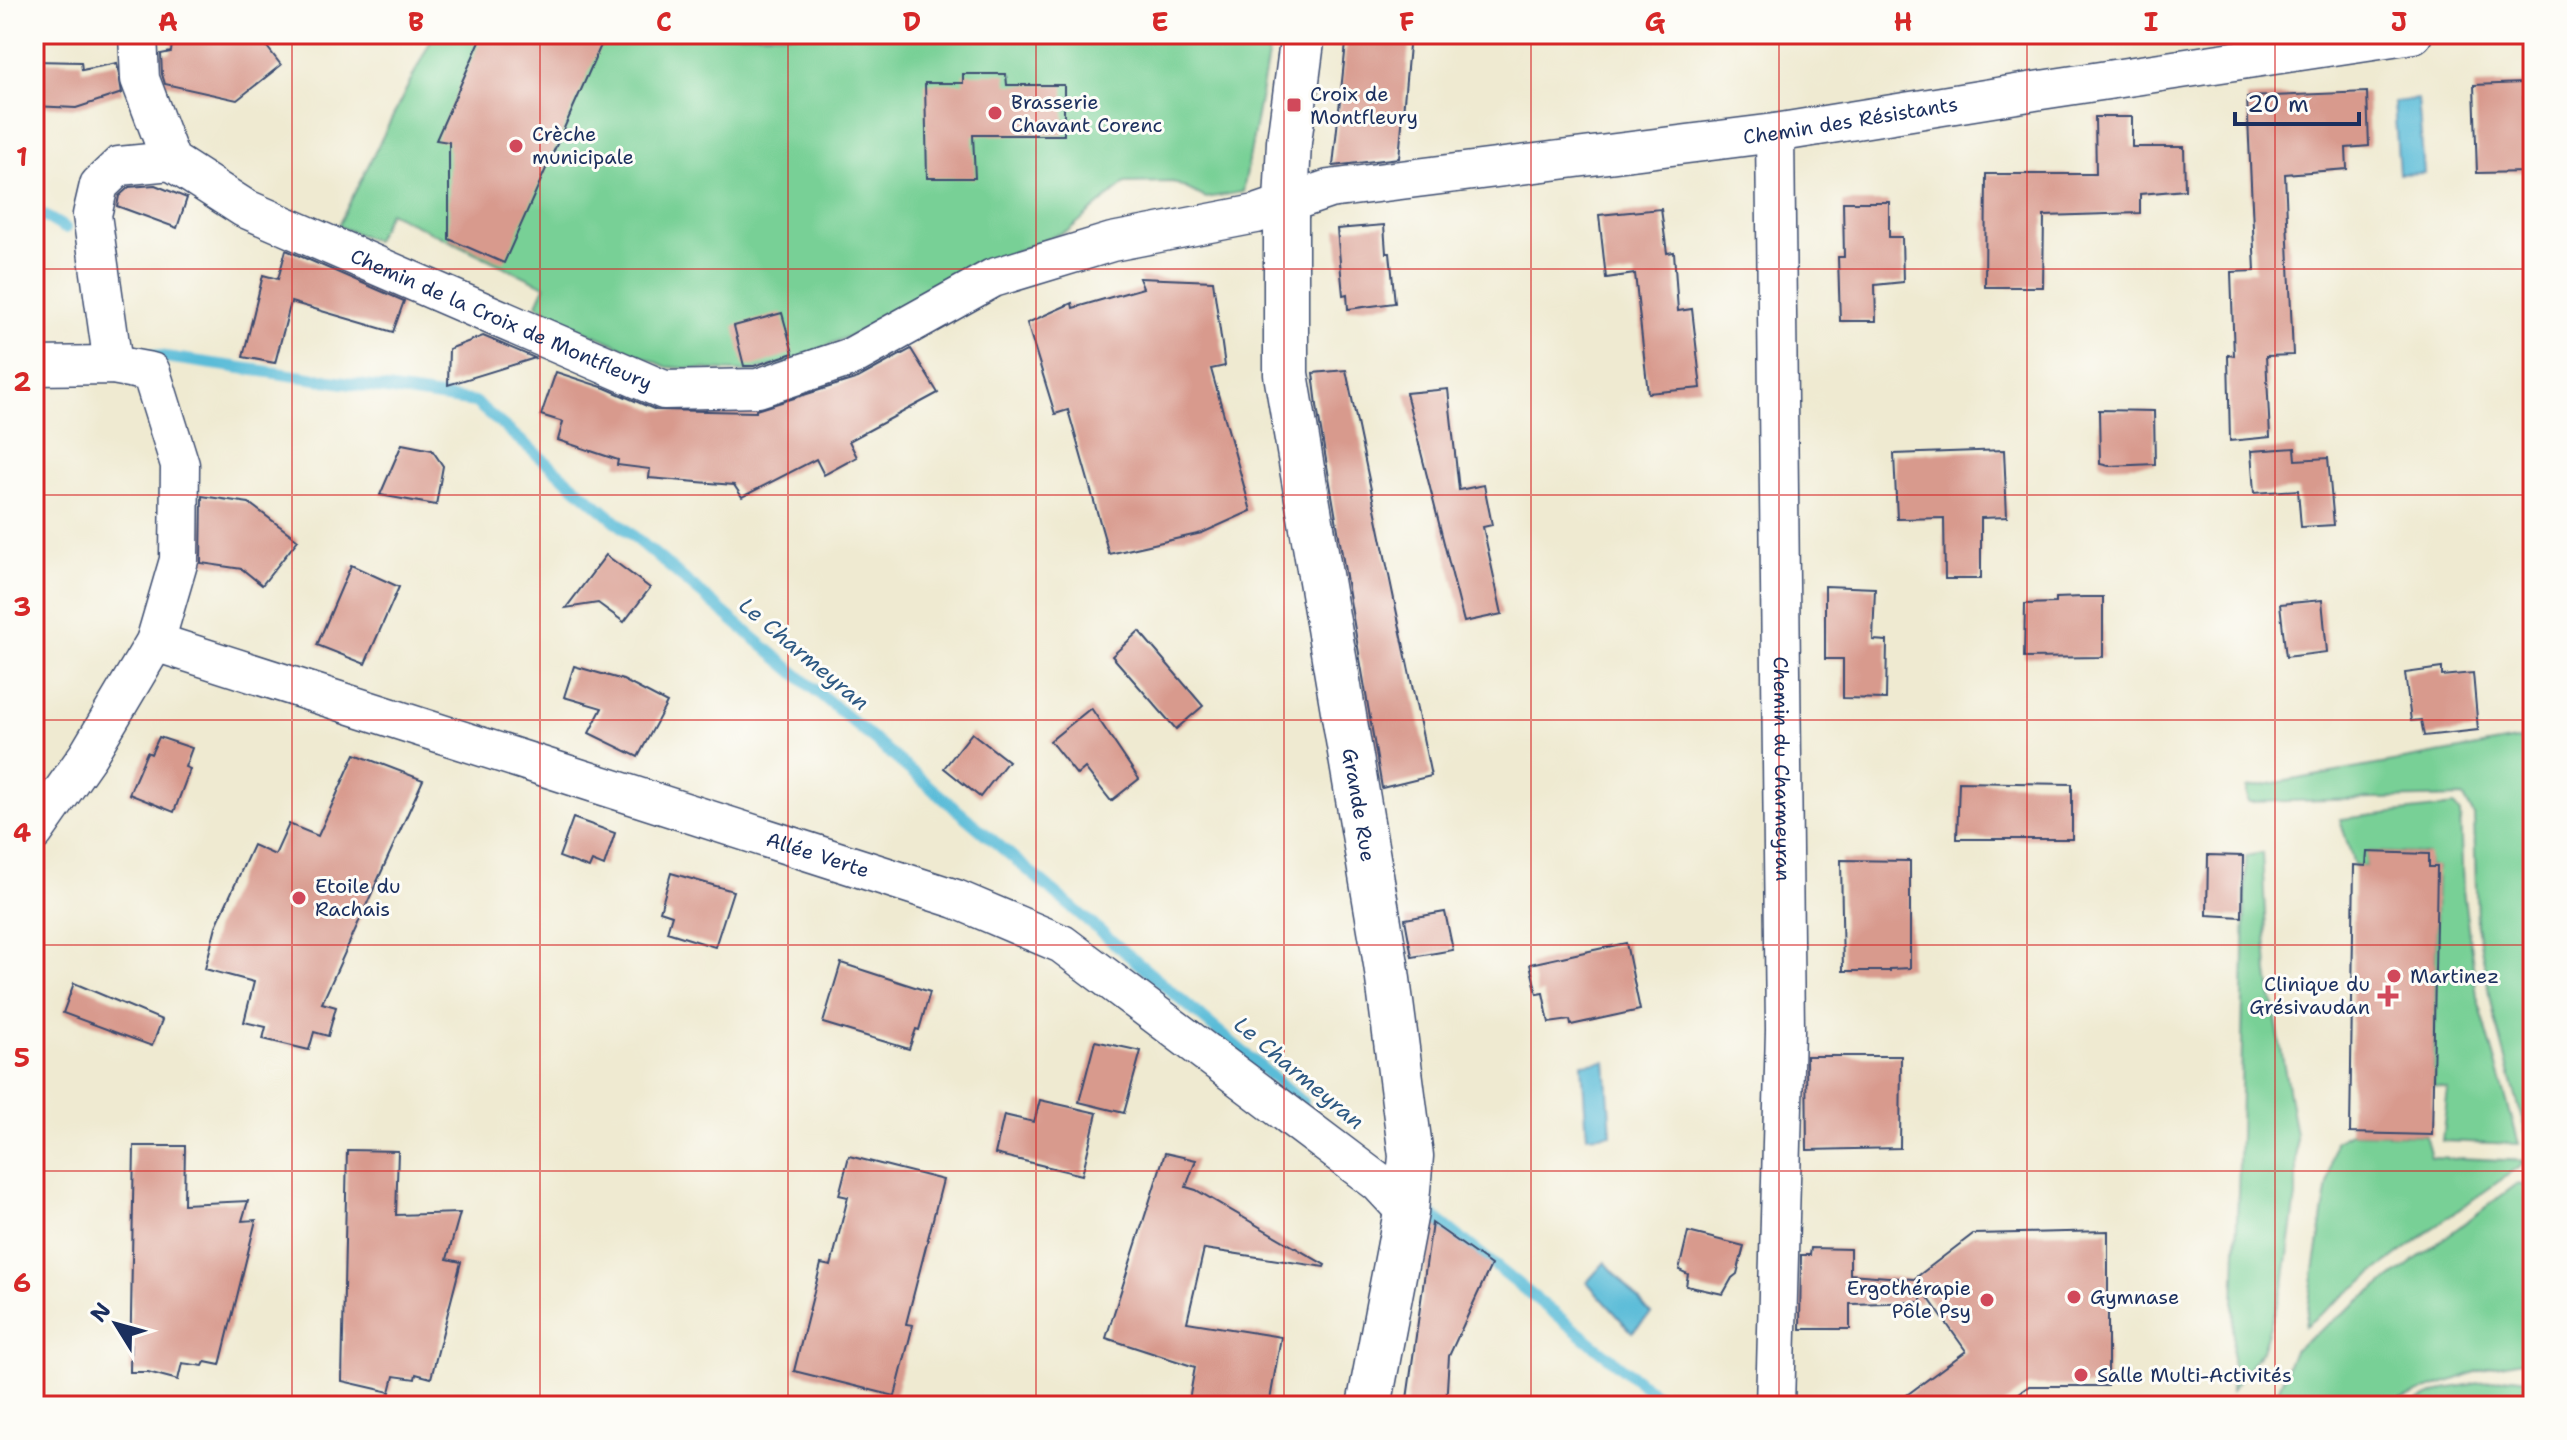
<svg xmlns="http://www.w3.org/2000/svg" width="2567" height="1440" font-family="'Shantell Sans',sans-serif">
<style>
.green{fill:#78d096;stroke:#4a807a;stroke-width:2}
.water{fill:#5abcd8;stroke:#3a769b;stroke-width:2}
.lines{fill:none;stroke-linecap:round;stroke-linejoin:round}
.stream{stroke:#5abcd8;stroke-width:12}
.building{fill:#d89a8d}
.minor-casing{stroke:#3b4b6f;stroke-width:41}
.tertiary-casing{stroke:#3b4b6f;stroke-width:47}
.minor{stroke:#fff;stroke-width:38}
.tertiary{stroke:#fff;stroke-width:44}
.grid{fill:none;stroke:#d62828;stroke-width:2;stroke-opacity:0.55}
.poi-dot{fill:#d1495b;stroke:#fdfcf7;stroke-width:3}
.labels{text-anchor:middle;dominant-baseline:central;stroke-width:6;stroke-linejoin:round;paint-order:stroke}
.poi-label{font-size:20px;fill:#1b2f5e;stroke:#fdfcf7;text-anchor:start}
.street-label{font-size:20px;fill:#1b2f5e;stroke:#fdfcf7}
.water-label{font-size:22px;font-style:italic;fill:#2e5983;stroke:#fdfcf7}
.neatline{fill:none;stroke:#d62828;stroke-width:3}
.grid-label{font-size:26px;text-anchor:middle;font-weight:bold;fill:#d62828}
</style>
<rect width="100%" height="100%" fill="#fdfcf7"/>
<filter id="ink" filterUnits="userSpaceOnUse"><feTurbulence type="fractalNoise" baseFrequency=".0125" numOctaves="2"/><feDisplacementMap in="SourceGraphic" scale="16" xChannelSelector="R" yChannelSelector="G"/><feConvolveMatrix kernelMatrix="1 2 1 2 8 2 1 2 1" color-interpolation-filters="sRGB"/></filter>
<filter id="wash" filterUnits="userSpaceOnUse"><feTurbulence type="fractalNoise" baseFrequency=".006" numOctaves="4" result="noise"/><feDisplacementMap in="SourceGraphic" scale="32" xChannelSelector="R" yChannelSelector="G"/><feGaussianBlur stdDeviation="1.8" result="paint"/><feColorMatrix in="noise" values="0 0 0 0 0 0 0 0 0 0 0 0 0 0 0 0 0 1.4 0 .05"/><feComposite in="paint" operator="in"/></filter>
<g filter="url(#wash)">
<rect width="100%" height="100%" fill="#efead1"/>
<g class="green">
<polygon points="434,34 1272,34 1243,192 1206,198 1173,182 1125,183 1069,230 988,263 856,333 790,362 748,372 667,367 554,317 537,304 545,286 389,212 375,241 338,226"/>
<polygon points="2533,737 2533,1141 2528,1141 2494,1015 2477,926 2474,816 2464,797 2247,802 2247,788"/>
<polygon points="2454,806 2460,814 2463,890 2477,996 2519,1144 2442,1141 2448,1089 2433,1086 2437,867 2429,867 2428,854 2368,852 2366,866 2354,865 2340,819"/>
<polygon points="2262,853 2268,974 2296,1135 2296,1197 2284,1284 2262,1350 2231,1391 2240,1136 2246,856"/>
<polygon points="2350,1133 2425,1135 2431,1157 2528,1161 2438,1224 2305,1326 2335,1141"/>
<polygon points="2517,1184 2529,1186 2533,1206 2533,1359 2490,1367 2381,1406 2272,1406 2294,1350"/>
<polygon points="2513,1377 2529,1379 2533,1384 2533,1406 2406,1406 2445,1389"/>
</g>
<g class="water">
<polygon points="2418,99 2424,173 2399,174 2394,102"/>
<polygon points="1606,1061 1611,1134 1587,1136 1582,1064"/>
<polygon points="1605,1262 1651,1314 1632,1332 1587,1282"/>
</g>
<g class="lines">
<g class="stream">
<polyline points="34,210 65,228"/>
<polyline points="145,354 475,402 1302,1102"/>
<polyline points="1433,1216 1670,1406"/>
</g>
</g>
<g id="blocks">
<g class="building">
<polygon points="173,34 257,34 281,65 237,100 165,84 162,74 161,54 171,52"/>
<polygon points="483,34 606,34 504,263 449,239 449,142 436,140"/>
<polygon points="1347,34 1410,34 1399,158 1333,166"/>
<polygon points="34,61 81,62 82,70 117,63 122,93 76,108 34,106"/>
<polygon points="963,74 1006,74 1007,85 1064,85 1064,135 973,135 975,178 927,178 925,83 963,83"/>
<polygon points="2523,83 2524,108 2533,107 2533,142 2526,142 2527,172 2477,173 2474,85"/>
<polygon points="2367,92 2369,146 2346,148 2347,169 2285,174 2293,355 2266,356 2270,437 2230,441 2228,355 2234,356 2231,272 2255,271 2247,97"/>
<polygon points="2095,117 2132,117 2132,147 2184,147 2185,190 2140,194 2140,213 2044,216 2043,287 1985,287 1986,174 2096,174"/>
<polygon points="155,185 187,198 177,228 117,206 119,196 129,187"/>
<polygon points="1843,202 1889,202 1889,237 1902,237 1903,282 1875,285 1876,321 1840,321 1838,257 1844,257"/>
<polygon points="1661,209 1667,253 1674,252 1678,311 1692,309 1701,388 1648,393 1635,274 1606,278 1599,215"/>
<polygon points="1384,225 1386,253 1390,253 1395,303 1348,309 1347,294 1343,295 1337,229"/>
<polygon points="286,250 404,301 393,332 291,302 275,363 243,357 263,275 278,279"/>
<polygon points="1139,278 1213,281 1225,366 1211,369 1251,511 1202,533 1109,554 1068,410 1055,414 1027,323 1072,303 1073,308 1143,288"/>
<polygon points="782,313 793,353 754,366 744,366 734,326"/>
<polygon points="483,336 535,358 448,385 449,349"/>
<polygon points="911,349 938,393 849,441 857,457 824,475 816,459 742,497 734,485 649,478 650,469 617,465 618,460 558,440 563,422 541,415 556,372 605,388 656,410 756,412 756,410 858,378"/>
<polygon points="1346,370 1431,776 1382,788 1318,413 1313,373"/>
<polygon points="1448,389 1459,490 1484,485 1492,525 1483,527 1502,614 1464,622 1406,393"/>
<polygon points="2099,410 2154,411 2155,464 2109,466 2100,464"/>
<polygon points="402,444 432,450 443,466 436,505 380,495"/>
<polygon points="2295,448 2296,460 2328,458 2334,525 2301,527 2298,490 2254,493 2251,451"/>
<polygon points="2004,450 2007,517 1981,518 1981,579 1945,579 1944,518 1897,519 1894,454"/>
<polygon points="202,496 249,503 298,540 262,585 242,569 201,563"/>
<polygon points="606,555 650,588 624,622 598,603 566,608"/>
<polygon points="351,565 399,587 365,664 317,645"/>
<polygon points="1825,586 1875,588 1873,640 1887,641 1886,699 1843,698 1843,659 1825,659"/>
<polygon points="2083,597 2103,597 2103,657 2024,658 2025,604 2056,603 2056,598"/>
<polygon points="2322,600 2327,652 2286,657 2280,604"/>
<polygon points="1139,631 1203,706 1176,729 1112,656"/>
<polygon points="574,666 623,680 667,703 638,757 589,733 602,708 564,697"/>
<polygon points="2442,668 2442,676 2473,673 2478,730 2424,736 2421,720 2411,721 2405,673"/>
<polygon points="1091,708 1139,779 1111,801 1085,768 1077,775 1050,741"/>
<polygon points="972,733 1008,761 980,797 944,768"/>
<polygon points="159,737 192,748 185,767 190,769 174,812 129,794 147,752 151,754"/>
<polygon points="355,754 423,780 322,1003 336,1007 328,1036 314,1032 309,1050 263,1039 266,1027 244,1022 254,982 205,969 216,926 253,845 275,855 289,824 318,836"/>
<polygon points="1959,782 2072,784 2072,839 1957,839"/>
<polygon points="573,818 615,833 604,866 592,861 589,868 559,857"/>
<polygon points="2367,852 2429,854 2429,867 2437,867 2432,1135 2350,1133 2354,865 2366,866"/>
<polygon points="2208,855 2243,856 2242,917 2207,915"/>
<polygon points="1841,860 1910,861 1910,968 1890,969 1890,971 1843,971"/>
<polygon points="671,873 733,891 715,947 667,932 672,915 660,911"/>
<polygon points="1445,912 1453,950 1412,957 1405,919"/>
<polygon points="1626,943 1640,1010 1571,1025 1570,1020 1549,1023 1543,993 1537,994 1530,964"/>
<polygon points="841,963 930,992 919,1030 916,1029 909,1049 823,1023"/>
<polygon points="74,983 162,1020 152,1046 63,1013"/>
<polygon points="1095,1041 1141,1051 1124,1113 1079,1102"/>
<polygon points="1806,1056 1901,1056 1900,1148 1807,1150"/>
<polygon points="1040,1100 1097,1113 1082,1175 995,1154 1004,1115 1034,1122"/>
<polygon points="134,1146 185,1146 184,1204 248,1201 242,1221 256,1220 220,1365 205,1362 203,1366 182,1363 178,1380 148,1372 130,1372"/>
<polygon points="347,1150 398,1151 396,1215 460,1213 447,1259 461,1262 431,1378 416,1374 415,1379 394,1376 390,1392 342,1381"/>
<polygon points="1165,1153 1196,1160 1186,1187 1196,1190 1325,1265 1324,1267 1204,1249 1187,1322 1281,1337 1269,1406 1188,1406 1195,1367 1106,1338"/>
<polygon points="849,1156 943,1180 906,1324 913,1325 895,1396 794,1371 821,1264 831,1266 848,1197 839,1195"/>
<polygon points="1432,1223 1491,1265 1449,1356 1446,1406 1406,1406"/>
<polygon points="2108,1231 2108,1386 2029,1386 2001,1406 1892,1406 1966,1351 1922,1289 1921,1302 1850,1304 1850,1329 1800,1329 1801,1255 1810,1255 1811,1248 1850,1249 1850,1274 1914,1279 1973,1234"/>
<polygon points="1688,1232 1744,1246 1737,1274 1732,1278 1723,1294 1686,1286 1688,1274 1679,1270"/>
</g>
</g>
</g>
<g filter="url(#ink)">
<use href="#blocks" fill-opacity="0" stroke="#3b4b6f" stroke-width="2"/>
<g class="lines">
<g class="minor-casing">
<g id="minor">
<path id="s1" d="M 138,34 L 140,79 L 171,161 L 244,208 L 664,390 L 758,388 L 851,357 L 993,278 L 1112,242 L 1256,214 L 1329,189 L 1775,133 L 2041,90 L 2413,34"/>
<path id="s2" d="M 1775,133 L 1785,1030 L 1775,1406"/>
<polyline points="113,365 92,215 99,185 119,166 171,161"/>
<polyline points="34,366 113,365 151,372 180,465 179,560 155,642 88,755 34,832"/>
<path id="s3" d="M 155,642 L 956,899 L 1062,944 L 1379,1183 L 1406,1212"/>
</g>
</g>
<g class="tertiary-casing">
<g id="tertiary">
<path id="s4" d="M 1303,34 L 1289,142 L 1286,203 L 1286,374 L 1386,964 L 1411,1156 L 1406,1212 L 1369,1406"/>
</g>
</g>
<use href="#minor" class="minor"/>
<use href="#tertiary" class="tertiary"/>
</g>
</g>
<path class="grid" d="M 292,34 L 292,1406M 540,34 L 540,1406M 788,34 L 788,1406M 1036,34 L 1036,1406M 1284,34 L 1284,1406M 1531,34 L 1531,1406M 1779,34 L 1779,1406M 2027,34 L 2027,1406M 2275,34 L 2275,1406M 34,269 L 2533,269M 34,495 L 2533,495M 34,720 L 2533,720M 34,945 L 2533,945M 34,1171 L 2533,1171"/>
<g class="poi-dot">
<rect x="1286" y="97" width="16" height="16" rx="4"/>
<circle cx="995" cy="113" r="8"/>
<circle cx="516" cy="146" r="8"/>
<circle cx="299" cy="898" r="8"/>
<circle cx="2394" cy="976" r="8"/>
<path d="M2384 984h8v8h8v8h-8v8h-8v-8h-8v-8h8z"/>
<circle cx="2074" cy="1297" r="8"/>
<circle cx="1987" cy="1300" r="8"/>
<circle cx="2081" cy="1375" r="8"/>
</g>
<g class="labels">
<g class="poi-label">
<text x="1310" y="94">Croix de<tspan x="1310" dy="23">Montfleury</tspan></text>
<text x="1011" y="102">Brasserie<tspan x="1011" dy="23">Chavant Corenc</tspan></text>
<text x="532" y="134">Crèche<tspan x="532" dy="23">municipale</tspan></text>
<text x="315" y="886">Etoile du<tspan x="315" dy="23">Rachais</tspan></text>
<text x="2410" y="976">Martinez</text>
<text x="2370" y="984" text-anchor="end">Clinique du<tspan x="2370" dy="23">Grésivaudan</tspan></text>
<text x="1971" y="1288" text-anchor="end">Ergothérapie<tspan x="1971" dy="23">Pôle Psy</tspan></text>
<text x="2090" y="1297">Gymnase</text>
<text x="2097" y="1375">Salle Multi-Activités</text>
</g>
<g class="street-label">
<text stroke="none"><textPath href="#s1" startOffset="1906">Chemin des Résistants</textPath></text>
<text stroke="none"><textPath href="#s1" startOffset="500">Chemin de la Croix de Montfleury</textPath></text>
<text stroke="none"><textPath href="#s2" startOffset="636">Chemin du Charmeyran</textPath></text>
<text stroke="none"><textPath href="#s4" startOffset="778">Grande Rue</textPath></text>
<text stroke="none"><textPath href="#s3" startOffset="696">Allée Verte</textPath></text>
</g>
<g class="water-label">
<text transform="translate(804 654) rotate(40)">Le Charmeyran</text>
<text transform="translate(1299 1073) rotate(40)">Le Charmeyran</text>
</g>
</g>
<rect width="2567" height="1440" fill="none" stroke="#fdfcf7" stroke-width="88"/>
<g transform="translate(116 1324) rotate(307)" stroke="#fdfcf7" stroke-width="6" paint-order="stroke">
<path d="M0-6L14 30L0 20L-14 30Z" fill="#1b2f5e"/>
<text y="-12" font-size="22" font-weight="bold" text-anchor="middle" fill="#1b2f5e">N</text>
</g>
<path d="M2235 112v12h124v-12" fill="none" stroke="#1b2f5e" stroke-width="4"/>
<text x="2247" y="112" font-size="24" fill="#1b2f5e" stroke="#fdfcf7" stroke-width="6" paint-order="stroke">20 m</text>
<rect x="44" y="44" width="2479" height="1352" class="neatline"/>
<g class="grid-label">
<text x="168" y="31">A</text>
<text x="416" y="31">B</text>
<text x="664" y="31">C</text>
<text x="912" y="31">D</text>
<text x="1160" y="31">E</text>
<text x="1407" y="31">F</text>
<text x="1655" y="31">G</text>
<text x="1903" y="31">H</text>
<text x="2151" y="31">I</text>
<text x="2399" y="31">J</text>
<text x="22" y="166">1</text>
<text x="22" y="391">2</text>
<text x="22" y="616">3</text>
<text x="22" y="842">4</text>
<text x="22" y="1067">5</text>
<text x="22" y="1292">6</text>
</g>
</svg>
